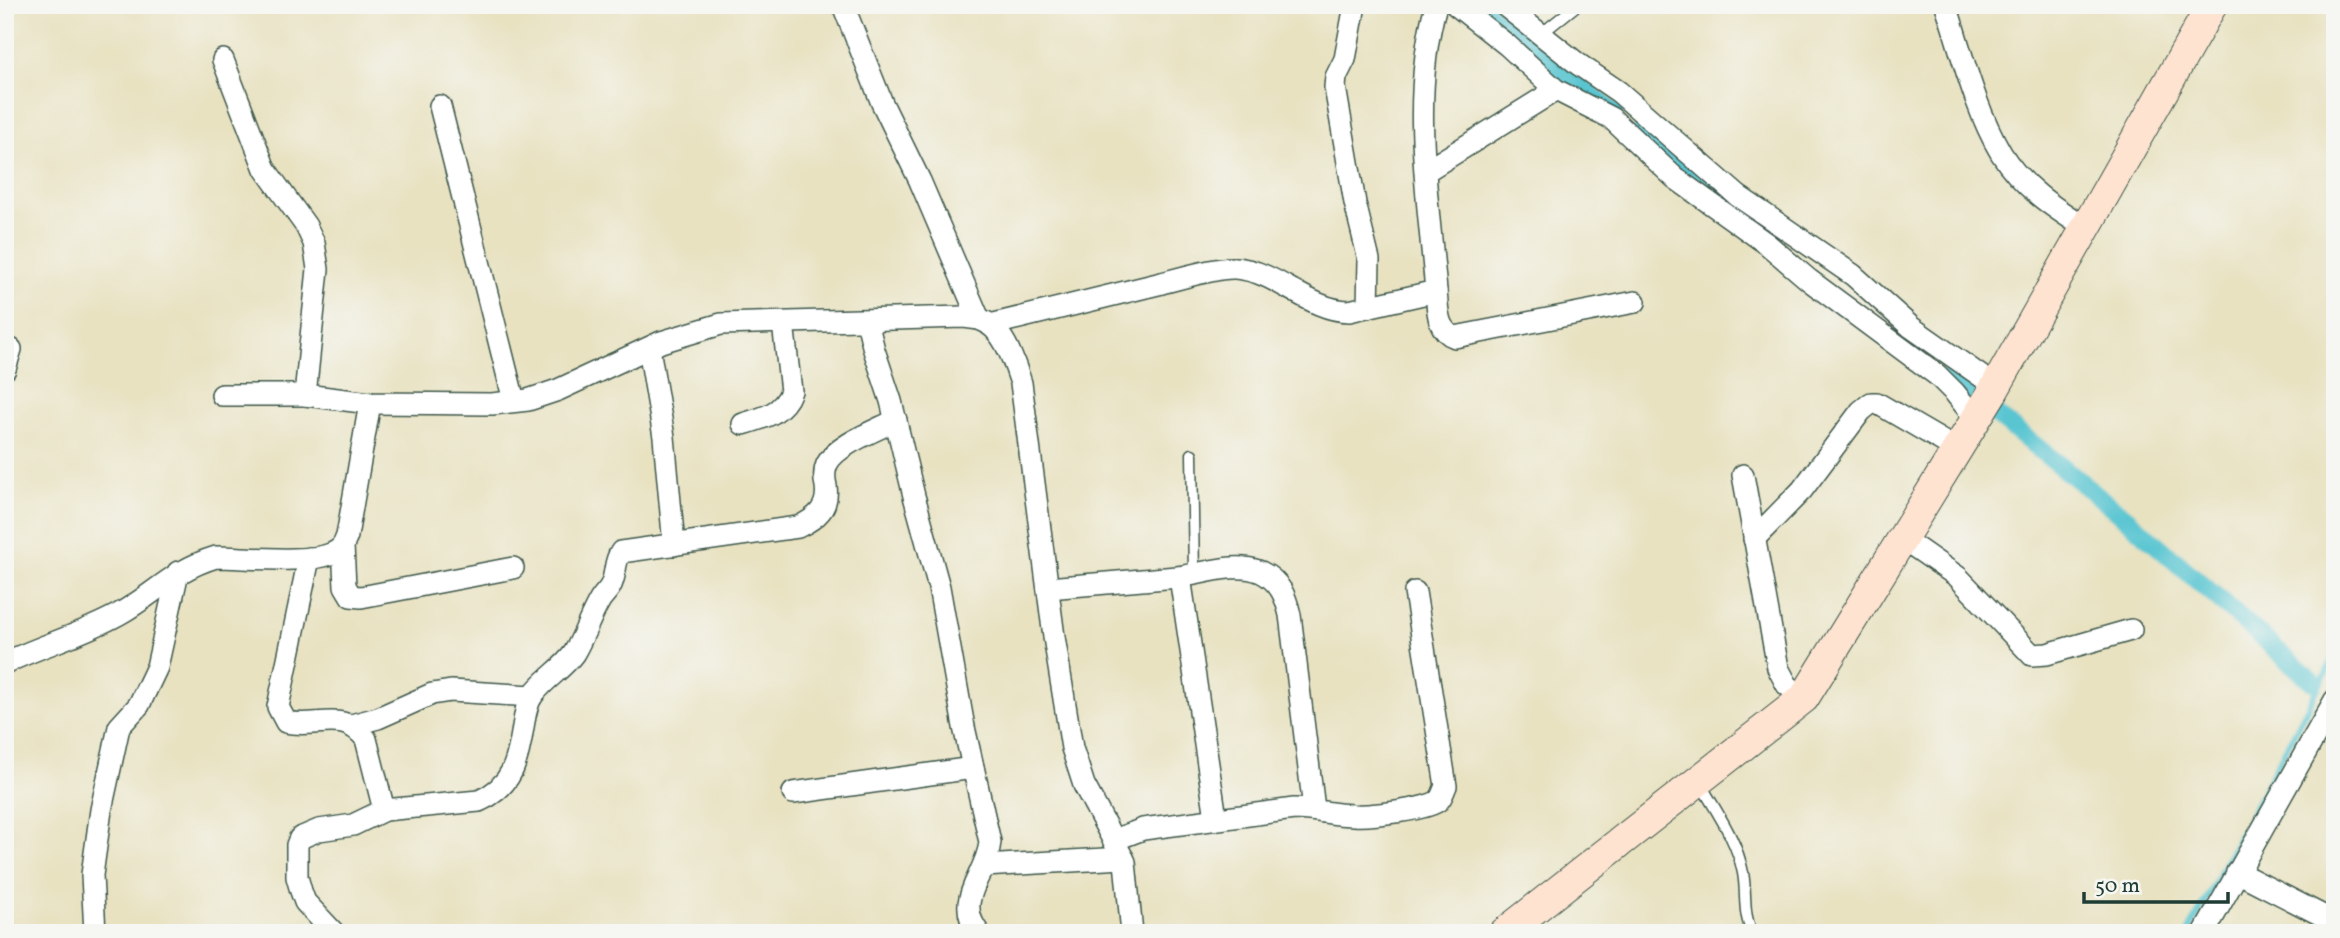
<svg xmlns="http://www.w3.org/2000/svg" width="2340" height="938" font-family="Vollkorn,serif">
<style>
.lines{fill:none;stroke-linecap:round;stroke-linejoin:round}
.stream{stroke:#59c5d1;stroke-width:6}
.canal{stroke:#59c5d1;stroke-width:19}
.lane-casing{stroke:#3d5649;stroke-width:13}
.street-casing{stroke:#3d5649;stroke-width:24}
.secondary-casing{stroke:#3d5649;stroke-width:32}
.lane{stroke:#fff;stroke-width:10}
.street{stroke:#fff;stroke-width:21}
.secondary{stroke:#fee3d1;stroke-width:30}
</style>
<rect width="100%" height="100%" fill="#f6f6f2"/>
<filter id="ink" filterUnits="userSpaceOnUse"><feTurbulence type="fractalNoise" baseFrequency=".0143" numOctaves="2"/><feDisplacementMap in="SourceGraphic" scale="14" xChannelSelector="R" yChannelSelector="G"/><feConvolveMatrix kernelMatrix="1 2 1 2 8 2 1 2 1" color-interpolation-filters="sRGB"/></filter>
<filter id="wash" filterUnits="userSpaceOnUse"><feTurbulence type="fractalNoise" baseFrequency=".00686" numOctaves="4" result="noise"/><feDisplacementMap in="SourceGraphic" scale="28" xChannelSelector="R" yChannelSelector="G"/><feGaussianBlur stdDeviation="1.57" result="paint"/><feColorMatrix in="noise" values="0 0 0 0 0 0 0 0 0 0 0 0 0 0 0 0 0 1.4 0 .05"/><feComposite in="paint" operator="in"/></filter>
<g filter="url(#wash)">
<rect width="100%" height="100%" fill="#e8e2c1"/>
<g class="lines">
<polyline class="stream" points="2188,933 2335,656"/>
<g class="canal">
<polyline points="1477,5 1614,113"/>
<polyline points="1640,134 1746,217"/>
<polyline points="1948,377 2126,518 2312,681"/>
</g>
</g>
</g>
<g filter="url(#ink)">
<g class="lines">
<g class="lane-casing">
<g id="lane">
<polyline points="1541,34 1577,5"/>
<polyline points="1192,454 1194,574"/>
<path d="M 1700,783 C 1716,811 1737,840 1743,873 C 1747,893 1742,915 1753,933"/>
</g>
</g>
<g class="street-casing">
<g id="street">
<polyline points="843,5 882,103 920,181 979,319"/>
<polyline points="1355,5 1345,59 1336,77 1335,87 1355,203 1369,260 1368,307"/>
<polyline points="1456,5 1507,45 1556,90 1611,118 1675,178 1767,244 1809,280 1937,375 1955,393 1975,418"/>
<polyline points="1504,5 1578,64 1619,92 1738,196 1853,275 1911,327 1995,386"/>
<path d="M 1946,5 C 1962,54 1975,109 2001,153 C 2021,186 2054,208 2086,228"/>
<polyline points="223,60 265,169 306,226 314,243 318,269 305,395"/>
<polyline points="440,106 514,401"/>
<polyline points="1426,171 1556,90"/>
<path d="M 1436,291 C 1438,309 1436,330 1455,337 L 1635,302"/>
<path d="M 867,321 L 874,350 L 891,401 L 914,496 L 939,587 L 964,727 L 990,842 C 987,876 952,899 979,933"/>
<path d="M 990,325 C 1047,311 1104,297 1162,283 C 1180,278 1218,267 1235,268 C 1278,271 1307,310 1349,311 L 1436,291 C 1428,197 1410,97 1436,5"/>
<polyline points="649,348 664,437 674,545"/>
<polyline points="5,369 11,349"/>
<path d="M 222,395 L 305,395 L 370,403 L 492,404 L 528,400 L 558,390 L 661,342 L 721,324 L 963,317 C 968,318 974,318 979,319 C 1004,327 1014,362 1021,383 L 1054,637 L 1072,748 L 1084,785 L 1125,862 L 1132,933"/>
<path d="M 743,424 C 764,418 783,413 791,391 L 783,323"/>
<polyline points="1743,475 1778,668 1787,685 1804,698"/>
<polyline points="1902,538 1958,577 2032,655 2047,654 2131,630"/>
<polyline points="1754,539 1802,490 1861,411 1871,403 1877,403 1956,449"/>
<polyline points="343,546 345,586 351,596 361,597 513,568"/>
<path d="M 309,558 L 278,707 L 286,722 C 317,729 343,709 366,739 L 384,810"/>
<polyline points="1180,577 1216,818"/>
<path d="M 1048,588 C 1091,584 1134,581 1177,577 C 1203,574 1236,561 1261,572 C 1280,581 1286,597 1290,615 L 1314,809"/>
<path d="M 5,663 C 43,645 83,634 119,614 C 155,594 173,570 216,557 C 244,557 310,564 333,553 C 342,549 344,544 347,536 L 370,403"/>
<polyline points="351,725 378,718 432,694 451,691 532,696"/>
<polyline points="793,793 973,768"/>
<path d="M 1114,840 L 1143,829 L 1294,809 C 1314,809 1333,815 1354,815 C 1369,816 1429,810 1439,800 C 1442,797 1444,790 1446,786 L 1415,592"/>
<polyline points="984,866 1123,858"/>
<polyline points="2237,872 2335,922"/>
<polyline points="95,933 92,875 101,810 119,727 139,705 157,667 178,572"/>
<path d="M 334,933 L 305,902 L 301,891 L 297,877 L 297,845 L 300,838 L 319,830 L 353,825 L 384,810 L 479,801 C 513,786 518,760 523,727 C 525,716 526,705 532,696 C 544,679 562,670 574,653 C 584,636 590,617 600,600 C 603,595 607,592 610,587 C 617,575 613,563 621,552 L 798,527 C 817,518 829,508 826,486 C 824,478 824,471 827,464 C 836,445 877,430 896,420"/>
<polyline points="2204,933 2335,700"/>
</g>
</g>
<g class="secondary-casing">
<polyline id="secondary" points="1504,933 1804,698 1992,393 2212,5"/>
</g>
<use href="#lane" class="lane"/>
<use href="#street" class="street"/>
<use href="#secondary" class="secondary"/>
</g>
</g>
<rect width="2340" height="938" fill="none" stroke="#f6f6f2" stroke-width="28"/>
<path d="M2084 892v10h144v-10" fill="none" stroke="#1f3d34" stroke-width="3.5"/>
<text x="2095" y="892" font-size="21" fill="#1f3d34" stroke="#f6f6f2" stroke-width="5" paint-order="stroke">50 m</text>
</svg>
